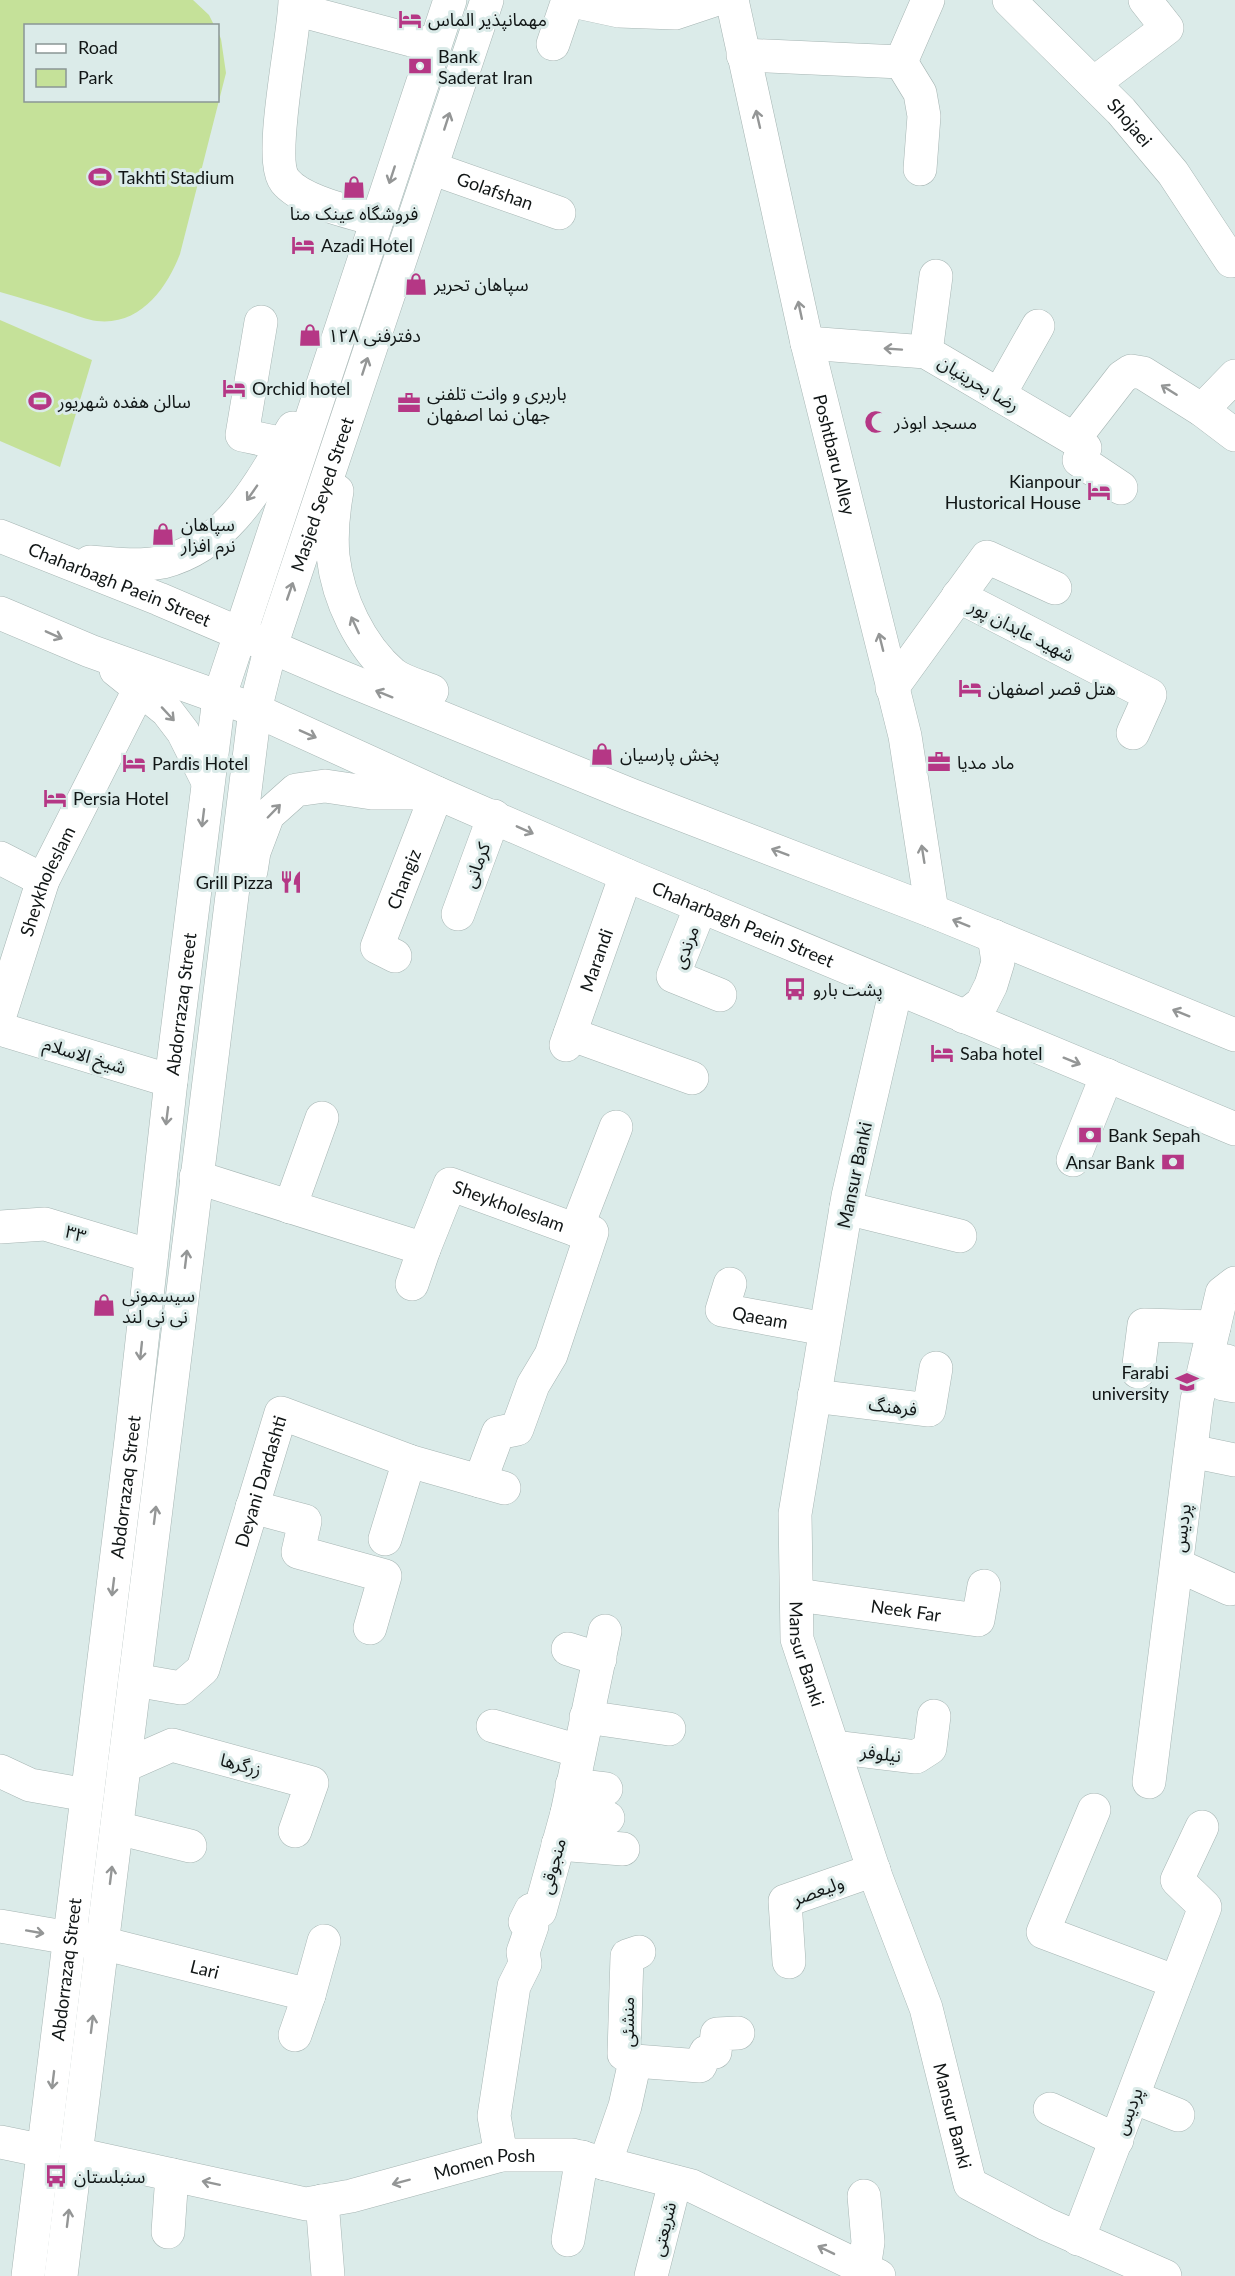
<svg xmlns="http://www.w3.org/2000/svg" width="1235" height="2276" font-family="Lato,'Noto Sans Arabic',sans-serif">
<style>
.green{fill:#c5e199}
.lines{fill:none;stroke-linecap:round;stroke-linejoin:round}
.minor-casing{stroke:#a6b5b3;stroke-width:34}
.major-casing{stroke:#a6b5b3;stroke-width:34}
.minor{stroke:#fff;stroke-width:33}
.major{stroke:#fff;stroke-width:33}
.oneway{stroke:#949696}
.labels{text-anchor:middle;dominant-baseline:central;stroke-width:6;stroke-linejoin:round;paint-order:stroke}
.poi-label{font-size:18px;fill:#111616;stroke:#dbebe9;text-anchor:start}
.street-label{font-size:18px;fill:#111616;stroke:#dbebe9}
</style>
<rect width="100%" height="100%" fill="#dbebe9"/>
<g class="green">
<path d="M 0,0 L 193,0 L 209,15 L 214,25 L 26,26 L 26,100 L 218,100 L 218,32 L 221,39 L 226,73 L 180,254 C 167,288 140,326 97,321 C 87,320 76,315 66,312 C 44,305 22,298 0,292 Z"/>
<polygon points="0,320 92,360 60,467 0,441"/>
</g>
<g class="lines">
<g class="minor-casing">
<g id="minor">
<path d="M 295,0 C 295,35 267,158 285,181 C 302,202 351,212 377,220"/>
<polyline points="568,0 619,11 675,13 714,0"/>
<path id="s1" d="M 732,0 L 807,343 L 905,736 L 932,911"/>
<path id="s2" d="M 1009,0 L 1121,111 L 1173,173 L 1231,261"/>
<polyline points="295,9 434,46"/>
<polyline points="553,44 568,0"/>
<polyline points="743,55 901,62 928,0"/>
<polyline points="901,62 920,93 924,116 920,169"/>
<polyline points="1094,83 1167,28 1145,0"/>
<path id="s3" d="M 431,168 L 559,213"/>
<polyline points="261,322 242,435 284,444"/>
<polyline points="807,343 926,352 1074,439 1085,448 1079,460 1121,488"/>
<polyline points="926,352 936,276"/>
<polyline points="999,395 1038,326"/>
<polyline points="1202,410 1235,376"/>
<polyline points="1074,439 1122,377 1131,371 1143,373 1202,410 1235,435"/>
<polyline points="958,596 1150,695 1133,733"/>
<polyline points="892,688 987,557 1055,588"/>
<polyline points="0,858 43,880"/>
<polyline points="701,906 673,976 720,995"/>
<polyline points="458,914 494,816"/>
<path id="s4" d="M 395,956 L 377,947 L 437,793"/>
<path id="s5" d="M 896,989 L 848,1196 L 795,1514 L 797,1639 L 876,1877 L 926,2008 L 970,2184 L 1046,2224 L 1165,2276"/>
<path id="s6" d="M 0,1015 L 43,880 L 140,688"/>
<polyline points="0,1029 171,1081"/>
<polyline points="570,1034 692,1078"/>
<path id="s7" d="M 566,1045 L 626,875"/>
<polyline points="1073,1160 1107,1075"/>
<path id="s8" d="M 196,1177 L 424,1249 L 450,1184 L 576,1230 L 592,1232 L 551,1355 L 533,1385 L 517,1429 L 498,1433 L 480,1481"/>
<polyline points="290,1207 322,1118"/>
<polyline points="846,1208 960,1236"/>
<polyline points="0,1227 45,1224 151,1256"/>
<polyline points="576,1230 616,1127"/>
<polyline points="412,1284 424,1249"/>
<path id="s9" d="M 730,1284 L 722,1310 L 825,1329"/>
<polyline points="1209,1358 1227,1361 1223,1384 1235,1386"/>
<polyline points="1138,1372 1144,1325 1214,1327"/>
<polyline points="814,1396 929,1410 936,1368"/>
<polyline points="1191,1451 1235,1460"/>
<polyline points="252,1507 305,1521 298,1552 385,1576 370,1628"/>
<polyline points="385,1539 409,1461"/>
<polyline points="1177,1565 1230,1589"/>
<path id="s10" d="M 797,1595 L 978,1620 L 984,1586"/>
<polyline points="568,1649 600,1659"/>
<path id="s11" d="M 135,1680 L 181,1688 L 203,1669 L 281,1413 L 409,1461 L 504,1488"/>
<polyline points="586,1717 669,1729"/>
<polyline points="493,1726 579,1751"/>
<polyline points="833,1747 916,1757 930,1748 934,1716"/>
<polyline points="124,1766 172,1745 312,1783 295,1831"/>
<polyline points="0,1771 30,1785 87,1795"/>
<polyline points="1149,1782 1197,1400 1222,1293 1235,1283"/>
<polyline points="572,1785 606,1789"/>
<polyline points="1094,1810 1043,1932 1176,1982"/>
<polyline points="567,1813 608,1818"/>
<polyline points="117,1828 190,1846"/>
<polyline points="558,1844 623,1849"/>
<path id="s12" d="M 102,1943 L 309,1995 L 324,1941"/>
<polyline points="789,1962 785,1901 874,1870"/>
<polyline points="295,2035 309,1995"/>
<polyline points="635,2061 700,2066 706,2052 715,2052 717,2034 738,2033"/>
<polyline points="1133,2097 1178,2115"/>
<polyline points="1050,2109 1117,2140"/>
<polyline points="0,2142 44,2151"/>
<path id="s13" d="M 77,2154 L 306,2204 L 351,2196 L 501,2155 L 572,2155 L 692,2186 L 879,2276"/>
<polyline points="501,2155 494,2116 514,1986 525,1964 523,1952 532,1926 525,1922 531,1910 540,1911 567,1813 605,1631"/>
<polyline points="605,2164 625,2106 635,2061 624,2054 627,1956 639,1952"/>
<polyline points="864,2196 868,2242 864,2269"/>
<polyline points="322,2201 328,2276"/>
<polyline points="168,2232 172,2175"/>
<polyline points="1078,2239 1205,1907 1177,1880 1202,1827"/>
<polyline points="568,2240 582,2157"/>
<polyline points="651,2276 675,2182"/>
</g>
</g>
<g class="major-casing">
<g id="major">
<path d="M 337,491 C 333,513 331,534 333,556 C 338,599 360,646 393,674 C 403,682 420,686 432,691"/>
<path id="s14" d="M 0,536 L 159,599 L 344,678 L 631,795 L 932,911 L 1235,1035"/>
<path d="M 90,562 C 113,564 140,567 163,562 C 230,545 261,481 293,428"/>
<path id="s15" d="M 0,613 L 90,651 L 255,710 L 437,793 L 633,878 L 1235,1129"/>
<polyline points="116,670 167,711 183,732 208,782"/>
<polyline points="251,871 254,852 268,815 296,790 325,786 372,793 427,793"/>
<polyline points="964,1017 982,1003 991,985 998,962 994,936"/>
<polyline points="0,1926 93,1942"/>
<path id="s16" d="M 28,2276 L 131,1440 L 171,1081 L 219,698 L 450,0"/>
<path id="s17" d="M 61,2276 L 255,710 L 271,646 L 487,0"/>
</g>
</g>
<use href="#minor" class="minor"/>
<use href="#major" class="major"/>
</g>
<defs><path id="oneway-shaft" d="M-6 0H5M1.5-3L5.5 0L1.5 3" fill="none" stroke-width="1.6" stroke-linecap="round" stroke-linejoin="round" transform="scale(1.5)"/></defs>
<g class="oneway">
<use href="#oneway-shaft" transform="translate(758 119) rotate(-103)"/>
<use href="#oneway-shaft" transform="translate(447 121) rotate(-72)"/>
<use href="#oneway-shaft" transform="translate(392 175) rotate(108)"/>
<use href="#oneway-shaft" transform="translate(800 310) rotate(-102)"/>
<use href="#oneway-shaft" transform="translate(893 349) rotate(-176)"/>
<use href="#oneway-shaft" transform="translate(365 366) rotate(-72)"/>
<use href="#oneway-shaft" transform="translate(1169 390) rotate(-148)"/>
<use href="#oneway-shaft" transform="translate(252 493) rotate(125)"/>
<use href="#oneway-shaft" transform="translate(290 591) rotate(-71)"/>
<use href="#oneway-shaft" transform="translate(355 625) rotate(-115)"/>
<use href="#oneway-shaft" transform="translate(54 635) rotate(24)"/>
<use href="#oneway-shaft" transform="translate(881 642) rotate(-104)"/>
<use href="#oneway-shaft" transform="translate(384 694) rotate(-158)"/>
<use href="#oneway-shaft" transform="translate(168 714) rotate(47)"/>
<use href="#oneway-shaft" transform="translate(308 734) rotate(24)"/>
<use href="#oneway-shaft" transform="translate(274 811) rotate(-46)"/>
<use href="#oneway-shaft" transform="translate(203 818) rotate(97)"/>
<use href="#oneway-shaft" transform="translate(525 830) rotate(24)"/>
<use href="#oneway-shaft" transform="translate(780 852) rotate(-159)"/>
<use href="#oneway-shaft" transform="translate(923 854) rotate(-99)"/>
<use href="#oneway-shaft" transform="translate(961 923) rotate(-158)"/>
<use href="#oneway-shaft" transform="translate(1181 1013) rotate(-158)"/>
<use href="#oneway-shaft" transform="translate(1072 1061) rotate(22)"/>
<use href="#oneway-shaft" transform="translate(167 1116) rotate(97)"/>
<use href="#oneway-shaft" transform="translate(186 1259) rotate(-83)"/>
<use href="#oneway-shaft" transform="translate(141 1351) rotate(96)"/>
<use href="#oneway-shaft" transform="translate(155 1515) rotate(-83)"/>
<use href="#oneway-shaft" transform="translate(113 1587) rotate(97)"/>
<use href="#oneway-shaft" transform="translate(111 1875) rotate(-83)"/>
<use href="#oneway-shaft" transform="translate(35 1932) rotate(10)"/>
<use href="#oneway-shaft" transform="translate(92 2024) rotate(-83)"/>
<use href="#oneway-shaft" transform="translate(53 2080) rotate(97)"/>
<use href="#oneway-shaft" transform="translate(401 2182) rotate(165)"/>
<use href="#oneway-shaft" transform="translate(211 2183) rotate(-168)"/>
<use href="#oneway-shaft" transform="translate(68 2218) rotate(-83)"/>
<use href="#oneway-shaft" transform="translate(826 2250) rotate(-154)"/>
</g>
<defs>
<g id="hotel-bare" transform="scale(1.8)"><path d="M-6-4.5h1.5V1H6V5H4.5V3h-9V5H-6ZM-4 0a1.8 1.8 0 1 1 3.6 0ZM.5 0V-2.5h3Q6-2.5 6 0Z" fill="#b53785" stroke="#dbebe9" stroke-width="2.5" paint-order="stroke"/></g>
<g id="bank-bare" transform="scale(1.8)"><path d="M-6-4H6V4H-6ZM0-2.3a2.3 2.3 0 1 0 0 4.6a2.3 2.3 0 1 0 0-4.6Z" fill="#b53785" stroke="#dbebe9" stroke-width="2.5" paint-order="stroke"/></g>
<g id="stadium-bare" transform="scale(1.8)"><path d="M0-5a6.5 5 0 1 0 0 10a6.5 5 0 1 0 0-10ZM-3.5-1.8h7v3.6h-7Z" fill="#b53785" stroke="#dbebe9" stroke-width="2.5" paint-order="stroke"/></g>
<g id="shop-bare" transform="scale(1.8)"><path d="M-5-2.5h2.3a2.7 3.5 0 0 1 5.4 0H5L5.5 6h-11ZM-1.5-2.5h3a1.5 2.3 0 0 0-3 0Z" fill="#b53785" stroke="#dbebe9" stroke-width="2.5" paint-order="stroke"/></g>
<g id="office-bare" transform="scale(1.8)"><path d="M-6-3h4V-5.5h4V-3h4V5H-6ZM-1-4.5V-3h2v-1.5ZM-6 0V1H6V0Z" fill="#b53785" stroke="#dbebe9" stroke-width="2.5" paint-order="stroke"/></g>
<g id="mosque-bare" transform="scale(1.8)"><path d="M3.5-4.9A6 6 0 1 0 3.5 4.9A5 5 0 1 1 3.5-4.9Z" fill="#b53785" stroke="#dbebe9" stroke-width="2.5" paint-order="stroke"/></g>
<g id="restaurant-bare" transform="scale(1.8)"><path d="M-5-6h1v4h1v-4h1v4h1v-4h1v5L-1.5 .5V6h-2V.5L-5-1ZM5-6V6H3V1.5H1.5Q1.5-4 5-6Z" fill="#b53785" stroke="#dbebe9" stroke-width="2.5" paint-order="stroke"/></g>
<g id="bus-bare" transform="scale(1.8)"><path d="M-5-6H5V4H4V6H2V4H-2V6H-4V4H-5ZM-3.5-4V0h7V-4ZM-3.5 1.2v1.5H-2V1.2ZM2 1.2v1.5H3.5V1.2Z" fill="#b53785" stroke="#dbebe9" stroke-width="2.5" paint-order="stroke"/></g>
<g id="university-bare" transform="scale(1.8)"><path d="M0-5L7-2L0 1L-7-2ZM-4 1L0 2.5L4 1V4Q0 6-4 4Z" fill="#b53785" stroke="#dbebe9" stroke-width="2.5" paint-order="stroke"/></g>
</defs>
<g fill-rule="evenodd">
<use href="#hotel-bare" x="410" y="19"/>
<use href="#bank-bare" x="420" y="66"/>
<use href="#stadium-bare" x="100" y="177"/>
<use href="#shop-bare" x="354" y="187"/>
<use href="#hotel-bare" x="303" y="245"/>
<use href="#shop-bare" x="416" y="284"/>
<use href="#shop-bare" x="310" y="335"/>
<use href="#hotel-bare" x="234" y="388"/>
<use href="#stadium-bare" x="40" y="401"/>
<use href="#office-bare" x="409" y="403"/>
<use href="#mosque-bare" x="876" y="422"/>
<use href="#hotel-bare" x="1099" y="491"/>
<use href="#shop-bare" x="163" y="534"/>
<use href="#hotel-bare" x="970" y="688"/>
<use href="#shop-bare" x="602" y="754"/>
<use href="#office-bare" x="939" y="762"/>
<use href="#hotel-bare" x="134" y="763"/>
<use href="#hotel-bare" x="55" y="798"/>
<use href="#restaurant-bare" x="291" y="882"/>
<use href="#bus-bare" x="795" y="989"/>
<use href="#hotel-bare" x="942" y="1053"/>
<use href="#bank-bare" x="1090" y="1135"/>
<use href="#bank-bare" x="1173" y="1162"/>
<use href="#shop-bare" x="104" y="1305"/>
<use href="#university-bare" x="1187" y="1382"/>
<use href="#bus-bare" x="56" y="2176"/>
</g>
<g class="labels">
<g class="poi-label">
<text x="428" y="19">مهمانپذیر الماس</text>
<text x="438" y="56">Bank<tspan x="438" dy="21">Saderat Iran</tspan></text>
<text x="118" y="177">Takhti Stadium</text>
<text x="354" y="213" text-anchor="middle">فروشگاه عینک منا</text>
<text x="321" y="245">Azadi Hotel</text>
<text x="434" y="284">سپاهان تحریر</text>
<text x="328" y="335">دفترفنی ۱۲۸</text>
<text x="252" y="388">Orchid hotel</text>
<text x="427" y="393">باربری و وانت تلفنی<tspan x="427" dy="21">جهان نما اصفهان</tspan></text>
<text x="58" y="401">سالن هفده شهریور</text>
<text x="894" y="422">مسجد ابوذر</text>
<text x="1081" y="481" text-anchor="end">Kianpour<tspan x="1081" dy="21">Hustorical House</tspan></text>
<text x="181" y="524">سپاهان<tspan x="181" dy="21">نرم افزار</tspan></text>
<text x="988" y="688">هتل قصر اصفهان</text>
<text x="620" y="754">پخش پارسیان</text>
<text x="957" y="762">ماد مدیا</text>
<text x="152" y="763">Pardis Hotel</text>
<text x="73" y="798">Persia Hotel</text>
<text x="273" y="882" text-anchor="end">Grill Pizza</text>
<text x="813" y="989">پشت بارو</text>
<text x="960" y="1053">Saba hotel</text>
<text x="1108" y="1135">Bank Sepah</text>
<text x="1155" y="1162" text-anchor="end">Ansar Bank</text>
<text x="122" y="1295">سیسمونی<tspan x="122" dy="21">نی نی لند</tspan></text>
<text x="1169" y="1372" text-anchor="end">Farabi<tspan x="1169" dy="21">university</tspan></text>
<text x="74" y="2176">سنبلستان</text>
</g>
<g class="street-label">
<text stroke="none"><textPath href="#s2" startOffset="172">Shojaei</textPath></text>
<text stroke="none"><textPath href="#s3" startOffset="68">Golafshan</textPath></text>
<text transform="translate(979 383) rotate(31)">رضا بحرینیان</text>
<text stroke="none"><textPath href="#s1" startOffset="466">Poshtbaru Alley</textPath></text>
<text stroke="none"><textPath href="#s17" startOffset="1804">Masjed Seyed Street</textPath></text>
<text stroke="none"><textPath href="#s14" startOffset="129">Chaharbagh Paein Street</textPath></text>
<text transform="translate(1022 630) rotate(27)">شهید عابدان پور</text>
<text transform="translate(476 865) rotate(-70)">کرمانی</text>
<text stroke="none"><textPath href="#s4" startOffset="93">Changiz</textPath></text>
<text stroke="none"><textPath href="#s6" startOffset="142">Sheykholeslam</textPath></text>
<text stroke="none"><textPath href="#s15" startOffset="806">Chaharbagh Paein Street</textPath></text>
<text transform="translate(685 947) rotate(-69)">مرندی</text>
<text stroke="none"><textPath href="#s7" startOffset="90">Marandi</textPath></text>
<text stroke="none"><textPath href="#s16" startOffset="1281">Abdorrazaq Street</textPath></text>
<text transform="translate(85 1055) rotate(17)">شیخ الاسلام</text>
<text transform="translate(854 1175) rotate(-78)">Mansur Banki</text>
<text stroke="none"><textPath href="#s8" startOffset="372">Sheykholeslam</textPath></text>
<text transform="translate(76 1233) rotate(17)">۳۳</text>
<text stroke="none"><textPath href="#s9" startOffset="66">Qaeam</textPath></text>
<text transform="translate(893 1406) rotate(7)">فرهنگ</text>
<text stroke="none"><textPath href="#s11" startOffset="272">Deyani Dardashti</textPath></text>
<text stroke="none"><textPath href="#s16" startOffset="795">Abdorrazaq Street</textPath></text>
<text transform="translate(1181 1528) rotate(-83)">پردیس</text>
<text stroke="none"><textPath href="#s10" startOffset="110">Neek Far</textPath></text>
<text stroke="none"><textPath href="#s5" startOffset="676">Mansur Banki</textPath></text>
<text transform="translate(881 1753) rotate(7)">نیلوفر</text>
<text transform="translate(241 1764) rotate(15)">زرگرها</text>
<text transform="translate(552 1866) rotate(-75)">منجوقی</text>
<text transform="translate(818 1890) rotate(-20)">ولیعصر</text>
<text stroke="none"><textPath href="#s16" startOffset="309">Abdorrazaq Street</textPath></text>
<text stroke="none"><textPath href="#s12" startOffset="106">Lari</textPath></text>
<text transform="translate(627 2022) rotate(-90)">منشئی</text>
<text transform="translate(1128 2111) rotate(-69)">پردیس</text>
<text stroke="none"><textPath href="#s5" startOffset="1162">Mansur Banki</textPath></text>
<text stroke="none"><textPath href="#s13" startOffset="418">Momen Posh</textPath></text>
<text transform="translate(663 2229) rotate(-76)">شریعتی</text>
</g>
</g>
<rect x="24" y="24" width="195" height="78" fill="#dbebe9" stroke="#8a9695" stroke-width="1.5"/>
<rect x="36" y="44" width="30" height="9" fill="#ffffff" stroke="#8a9695" stroke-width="1.5"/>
<text x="78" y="54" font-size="18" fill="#111616">Road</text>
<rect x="36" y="69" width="30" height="18" fill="#c5e199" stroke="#8a9695" stroke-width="1.5"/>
<text x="78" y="84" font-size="18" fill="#111616">Park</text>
</svg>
